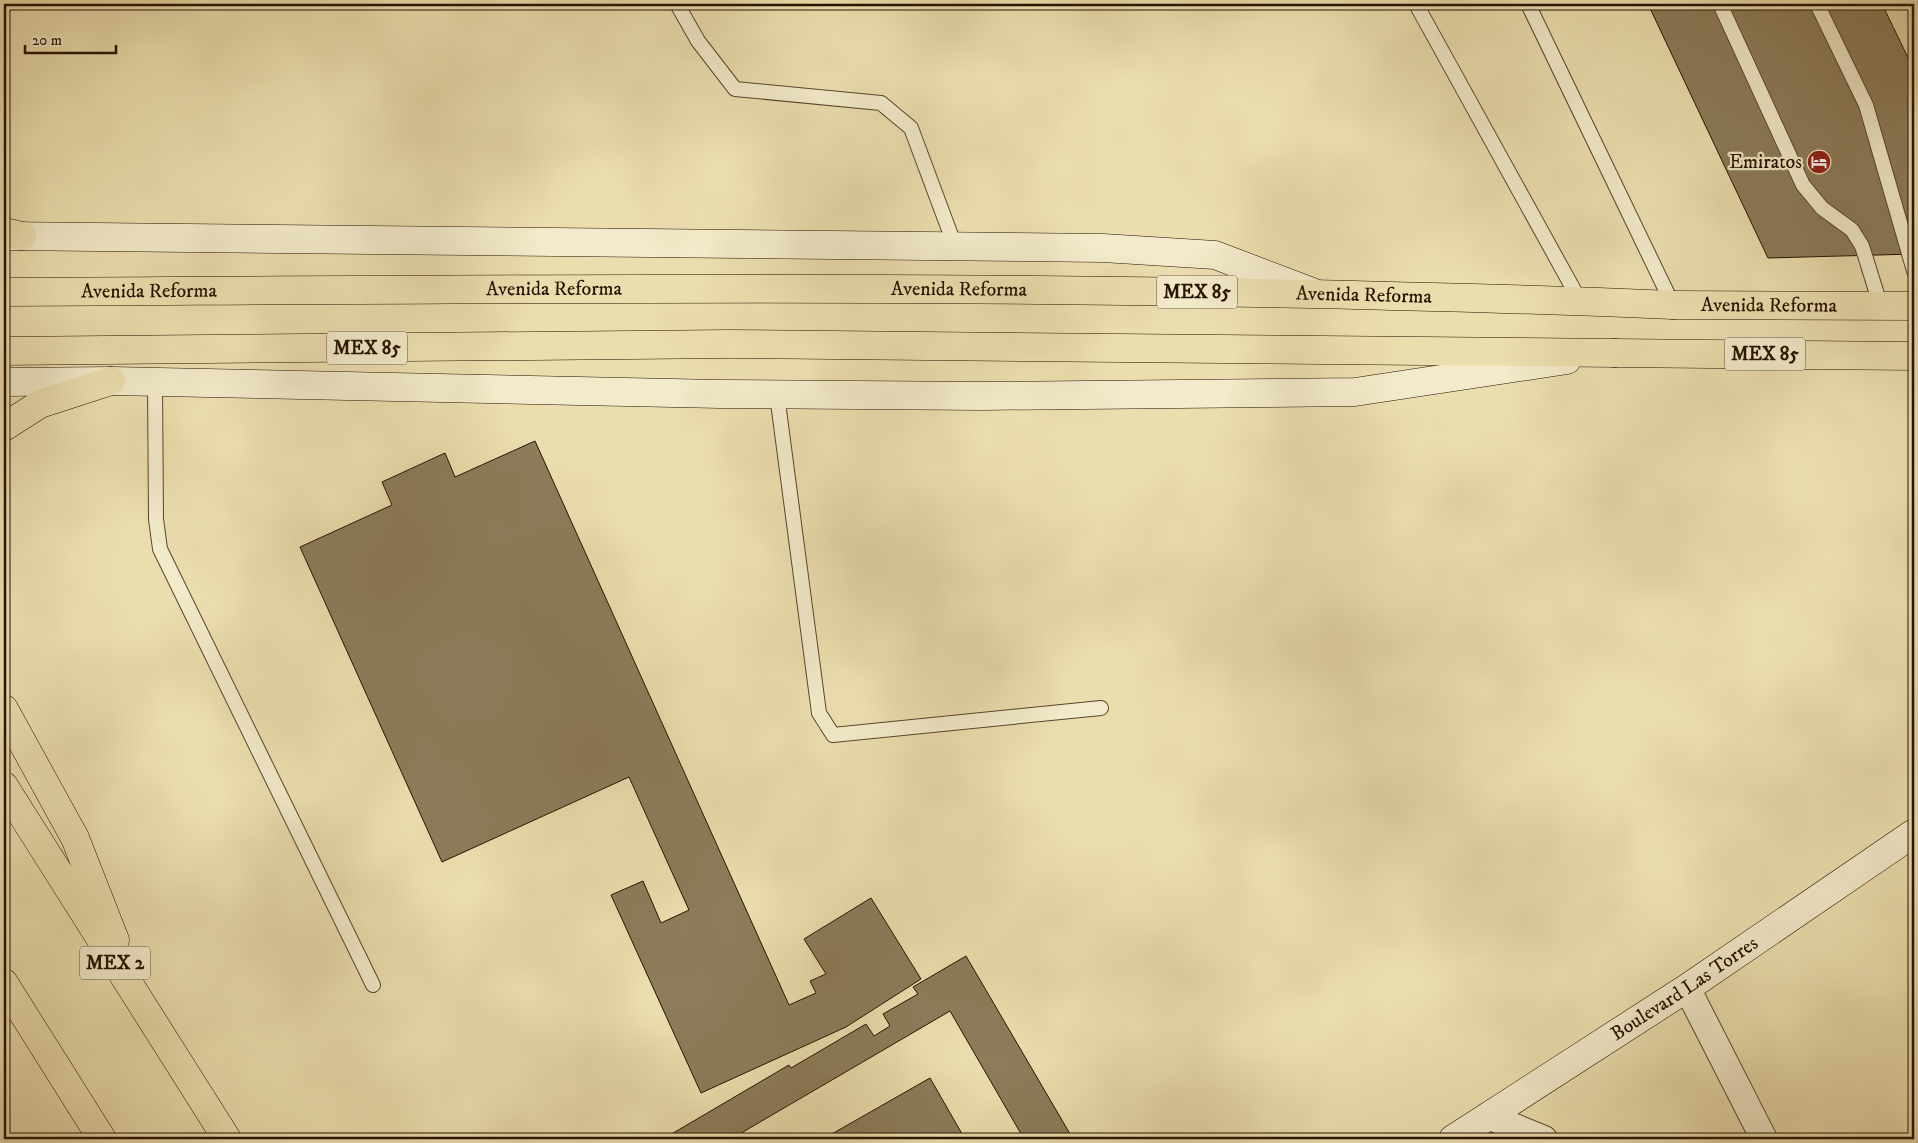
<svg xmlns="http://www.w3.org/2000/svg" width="1918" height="1143" font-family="'IM FELL DW Pica',serif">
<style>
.building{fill:#8c7c5a;stroke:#251200}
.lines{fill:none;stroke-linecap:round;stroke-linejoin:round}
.lane-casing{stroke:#56452c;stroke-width:16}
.street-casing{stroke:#56452c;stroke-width:28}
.secondary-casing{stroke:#251200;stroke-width:29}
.primary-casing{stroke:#251200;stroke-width:29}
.highway-casing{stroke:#251200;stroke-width:29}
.lane{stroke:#f2eaca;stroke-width:14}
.street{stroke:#f2eaca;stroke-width:26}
.secondary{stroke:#f2eaca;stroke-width:28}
.primary{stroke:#ebdeae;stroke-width:28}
.highway{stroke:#ebdeae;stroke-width:28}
.labels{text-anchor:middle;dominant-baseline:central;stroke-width:4.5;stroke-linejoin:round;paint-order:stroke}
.shield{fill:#f2eaca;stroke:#62533d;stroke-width:1}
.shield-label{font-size:19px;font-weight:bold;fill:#251200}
.poi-label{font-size:20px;fill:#251200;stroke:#f2eaca;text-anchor:end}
.street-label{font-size:20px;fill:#251200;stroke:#f2eaca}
</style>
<rect width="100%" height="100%" fill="#ebdeae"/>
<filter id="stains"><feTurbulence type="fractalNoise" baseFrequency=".004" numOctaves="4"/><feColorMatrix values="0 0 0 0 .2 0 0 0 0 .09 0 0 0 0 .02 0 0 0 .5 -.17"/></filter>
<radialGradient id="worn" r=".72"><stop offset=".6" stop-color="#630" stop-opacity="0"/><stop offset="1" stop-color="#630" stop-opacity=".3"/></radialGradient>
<g class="building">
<polygon points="1648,4 1882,4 1914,70 1914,254 1768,258"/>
<polygon points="535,441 789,1005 816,993 810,981 826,974 804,939 871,898 921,979 846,1027 701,1093 611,895 643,881 661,923 689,910 629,777 442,862 300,547 392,505 382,482 445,453 455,477"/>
<polygon points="966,956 1073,1139 1024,1139 950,1011 731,1139 663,1139 789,1065 791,1068 866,1024 874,1036 890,1026 883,1014 918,994 913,987"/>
<polygon points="930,1078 965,1139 823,1139"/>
</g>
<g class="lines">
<g class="lane-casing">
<g id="lane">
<polyline points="677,4 698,41 735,89 881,103 911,128 955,246"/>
<polyline points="1416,4 1580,301"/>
<polyline points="1528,4 1673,305"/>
<polyline points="1720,4 1803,185 1822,208 1852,230 1862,246 1881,307"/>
<polyline points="1817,4 1866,105 1914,271"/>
<polyline points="155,382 156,519 160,549 373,985"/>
<polyline points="777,395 819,713 833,735 1101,708"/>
</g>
</g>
<g class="street-casing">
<g id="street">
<polyline points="1687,988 1764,1139"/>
<polyline points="1488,1116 1544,1139"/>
</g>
</g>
<g class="secondary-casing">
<g id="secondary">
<polyline points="4,236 1103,248 1215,255 1315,293"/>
<polyline points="4,382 111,381 720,394 982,396 1355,392 1567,360"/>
<path id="s1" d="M 1453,1139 L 1687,988 L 1914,833"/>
</g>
</g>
<g class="primary-casing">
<g id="primary">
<path id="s2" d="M 1673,305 L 1914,306"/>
<polyline points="1615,353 1914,356"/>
</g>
</g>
<g class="highway-casing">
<g id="highway">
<polyline points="4,232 22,236"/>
<path id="s3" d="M 4,292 C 560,289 1117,282 1673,305"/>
<polyline points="4,351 729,344 1615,353"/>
<polyline points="4,427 40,404 111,381"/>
<polyline points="4,709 75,838 115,940"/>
<polyline points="4,786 227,1139"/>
<polyline points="4,983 102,1139"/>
</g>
</g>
<use href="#lane" class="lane"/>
<use href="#street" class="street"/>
<use href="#secondary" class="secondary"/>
<use href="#primary" class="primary"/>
<use href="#highway" class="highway"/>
</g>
<defs>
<g id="hotel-disc" transform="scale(1.25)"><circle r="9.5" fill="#8f2418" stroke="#f2eaca"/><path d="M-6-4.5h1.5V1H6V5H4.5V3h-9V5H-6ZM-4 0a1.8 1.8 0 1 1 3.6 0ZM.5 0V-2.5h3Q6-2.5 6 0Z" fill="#fff"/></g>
</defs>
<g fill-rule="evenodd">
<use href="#hotel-disc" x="1819" y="162"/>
</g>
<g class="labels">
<g class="shield">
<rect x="1157" y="275.5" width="80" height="33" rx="4"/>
<rect x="327" y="331.5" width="80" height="33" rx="4"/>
<rect x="1725" y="337.5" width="80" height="33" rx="4"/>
<rect x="80" y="946.5" width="70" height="33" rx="4"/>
</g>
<g class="shield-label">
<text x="1197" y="292">MEX 85</text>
<text x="367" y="348">MEX 85</text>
<text x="1765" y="354">MEX 85</text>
<text x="115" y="963">MEX 2</text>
</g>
<g class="poi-label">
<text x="1802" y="162">Emiratos</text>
</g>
<g class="street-label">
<text stroke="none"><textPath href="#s3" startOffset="550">Avenida Reforma</textPath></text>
<text stroke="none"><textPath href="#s3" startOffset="955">Avenida Reforma</textPath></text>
<text stroke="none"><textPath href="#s3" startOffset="145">Avenida Reforma</textPath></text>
<text stroke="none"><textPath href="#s3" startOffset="1360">Avenida Reforma</textPath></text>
<text stroke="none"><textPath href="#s2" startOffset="96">Avenida Reforma</textPath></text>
<text stroke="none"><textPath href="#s1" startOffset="276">Boulevard Las Torres</textPath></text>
</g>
</g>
<rect width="1918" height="1143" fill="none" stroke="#ebdeae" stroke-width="20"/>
<rect x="5" y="5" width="1908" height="1133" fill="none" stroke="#251200" stroke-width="2.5"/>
<rect x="10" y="10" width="1898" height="1123" fill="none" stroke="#251200"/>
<path d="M25 45v8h91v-8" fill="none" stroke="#251200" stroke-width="2.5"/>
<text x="32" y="45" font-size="15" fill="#251200" stroke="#f2eaca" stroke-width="4" paint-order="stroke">20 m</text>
<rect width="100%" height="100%" filter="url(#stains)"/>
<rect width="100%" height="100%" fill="url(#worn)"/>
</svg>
